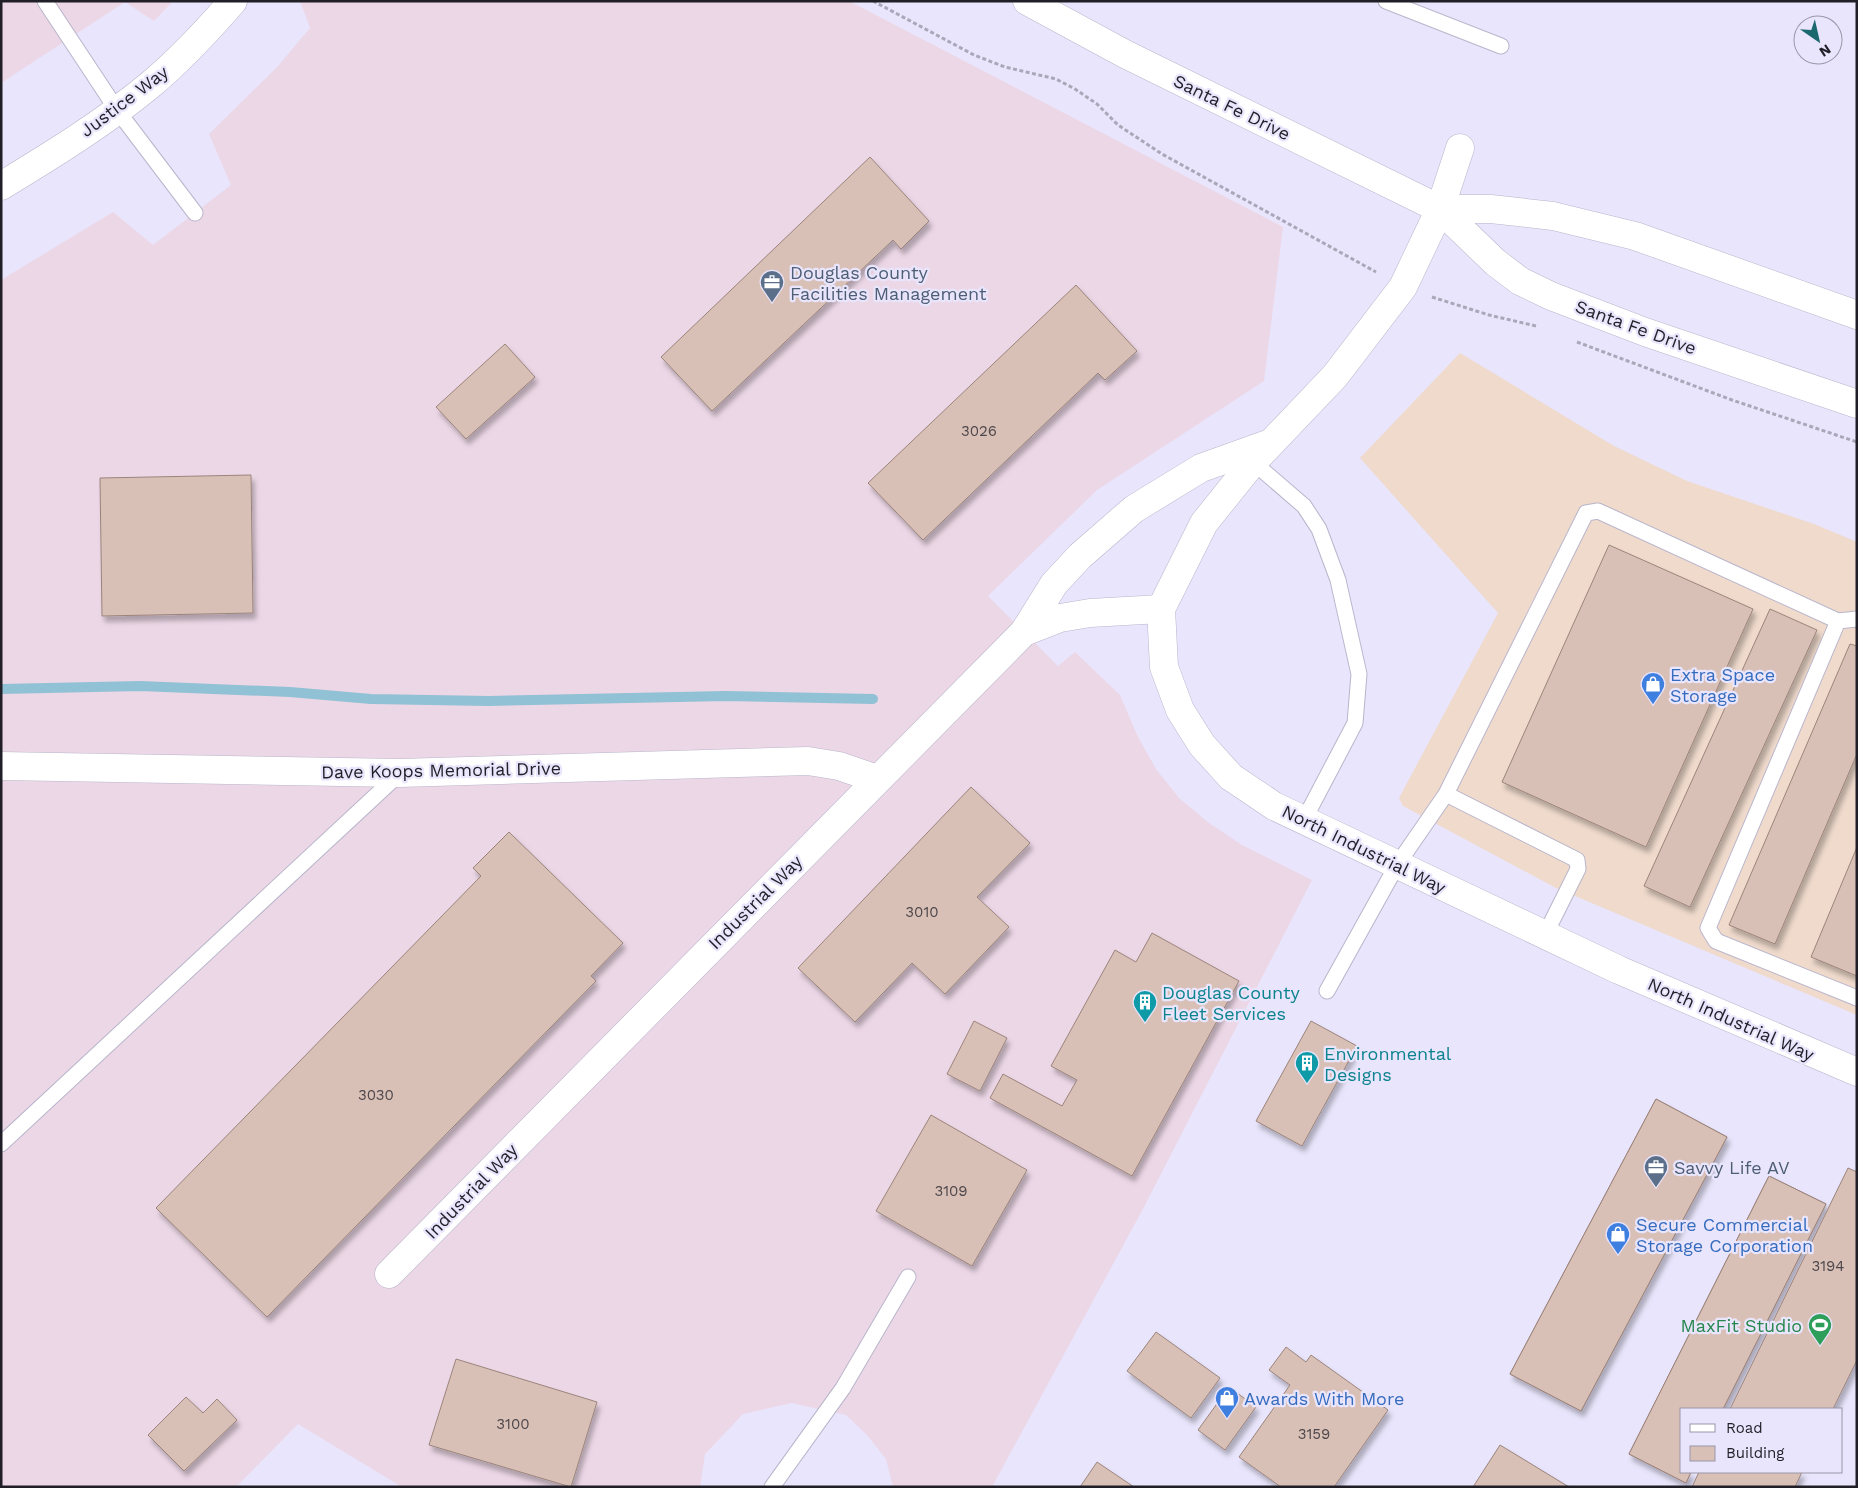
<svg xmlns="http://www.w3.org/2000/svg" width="1858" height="1488" font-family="'Work Sans',sans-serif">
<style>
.commercial{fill:#efdacc}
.industrial{fill:#ecd7e6}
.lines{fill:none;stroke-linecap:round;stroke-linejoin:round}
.stream{stroke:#91c1d4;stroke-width:10}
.building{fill:#d9c0b7;stroke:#9b847c;filter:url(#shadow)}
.lane-casing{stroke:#b9b5cb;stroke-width:17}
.street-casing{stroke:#b9b5cb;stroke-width:29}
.secondary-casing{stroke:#b9b5cb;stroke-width:29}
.path{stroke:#aaa7b9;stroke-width:3;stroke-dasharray:4 2.5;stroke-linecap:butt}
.lane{stroke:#fff;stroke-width:15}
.street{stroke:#fff;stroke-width:28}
.secondary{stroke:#fff;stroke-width:28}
.labels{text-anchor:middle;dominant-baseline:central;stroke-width:4.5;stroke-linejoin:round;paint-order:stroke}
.number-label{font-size:15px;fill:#4e474b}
.street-label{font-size:18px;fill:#201f27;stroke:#e9e5fc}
.service-label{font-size:18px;fill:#4e5e75;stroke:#e9e5fc;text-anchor:start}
.shop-label{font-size:18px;fill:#366cbe;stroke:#e9e5fc;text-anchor:start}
.culture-label{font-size:18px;fill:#0d838f;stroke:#e9e5fc;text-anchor:start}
.leisure-label{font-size:18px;fill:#27864d;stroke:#e9e5fc;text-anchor:end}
</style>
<defs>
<filter id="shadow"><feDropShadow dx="3" dy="5.5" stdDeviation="2.5" flood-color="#0004"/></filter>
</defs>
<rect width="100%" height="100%" fill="#e9e5fc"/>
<polygon class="commercial" points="1460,353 1614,446 1687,481 1814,524 1857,542 1857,1015 1556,888 1403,806 1399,798 1498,613 1360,458"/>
<g class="industrial">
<polygon points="1,1 173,1 154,21 125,2 1,83"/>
<polygon points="300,1 849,1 1283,227 1264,381 1097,490 988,596 1058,666 1075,652 1120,695 1138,737 1156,769 1179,798 1209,823 1242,845 1312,880 1144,1207 992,1487 893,1487 886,1459 867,1435 846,1415 791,1403 743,1414 705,1454 700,1487 402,1487 298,1424 236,1487 1,1487 1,280 113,212 153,245 231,185 209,134 278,66 310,28"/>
</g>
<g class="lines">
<polyline class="stream" points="1,689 140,686 290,692 371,699 489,701 726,696 873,699"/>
</g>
<g class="building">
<polygon points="870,157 929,221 901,249 893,240 712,411 661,357"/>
<polygon points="1076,285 1137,351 1105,380 1098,373 923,540 868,483"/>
<polygon points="505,344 535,377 466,439 436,407"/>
<polygon points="251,475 253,613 102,616 100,478"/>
<polygon points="1609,545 1753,609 1646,847 1502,782"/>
<polygon points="1770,609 1817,630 1690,907 1644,886"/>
<polygon points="1850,644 1857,646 1857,754 1775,944 1729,925"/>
<polygon points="971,787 1030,843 977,897 1009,927 945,994 912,963 855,1022 798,968"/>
<polygon points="509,832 623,943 591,976 596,981 267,1317 156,1208 481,876 473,868"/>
<polygon points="1857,847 1857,976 1811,957"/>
<polygon points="1152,933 1239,981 1132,1176 990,1098 1003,1074 1062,1106 1077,1080 1051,1066 1115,950 1136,962"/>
<polygon points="974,1021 1007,1038 980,1091 947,1074"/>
<polygon points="1311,1021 1357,1046 1302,1146 1256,1121"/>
<polygon points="1656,1099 1727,1137 1581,1411 1510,1374"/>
<polygon points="1656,1099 1727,1137 1581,1411 1510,1374"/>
<polygon points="931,1115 1027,1170 972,1266 876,1211"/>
<polygon points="1848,1168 1857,1172 1857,1360 1833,1409 1730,1409"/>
<polygon points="1769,1176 1826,1204 1723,1409 1682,1409 1682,1472 1691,1472 1686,1483 1629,1454"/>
<polygon points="1769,1176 1826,1204 1723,1409 1682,1409 1682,1472 1691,1472 1686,1483 1629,1454"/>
<polygon points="1156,1332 1220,1378 1191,1418 1127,1371"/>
<polygon points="1286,1347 1306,1362 1311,1355 1388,1410 1334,1487 1281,1487 1239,1457 1290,1385 1269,1370"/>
<polygon points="456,1359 597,1402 571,1487 429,1445"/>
<polygon points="1229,1387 1256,1407 1225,1450 1198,1430"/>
<polygon points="186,1397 203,1413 217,1399 237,1420 184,1471 148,1435"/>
<polygon points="1500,1445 1569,1487 1473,1487"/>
<polygon points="1097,1462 1134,1487 1080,1487"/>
<polygon points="1699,1472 1802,1472 1795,1487 1692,1487"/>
</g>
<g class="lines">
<g class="lane-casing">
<g id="lane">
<polyline points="45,1 117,110 195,213"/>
<polyline points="1386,1 1501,46"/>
<polyline points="1253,462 1304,506 1319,529 1338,580 1359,674 1355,723 1304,820"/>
<polyline points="1857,619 1838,621 1708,928 1716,941 1857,998"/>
<polyline points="1446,794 1577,860 1578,869 1545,935"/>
<polyline points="1327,991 1397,865 1446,794 1586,513 1598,511 1838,621"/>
<polyline points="1,1144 399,774"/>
<polyline points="772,1487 843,1388 908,1277"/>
</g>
</g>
<g class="street-casing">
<g id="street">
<polyline points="1460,148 1440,209 1403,287 1335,376 1253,462 1204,523 1161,609 1164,667 1180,710 1202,745 1231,777 1274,806 1619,970 1857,1072"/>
<path d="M 1,186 C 52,155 104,123 150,85 C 180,60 207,31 233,1"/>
<polyline points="1024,632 1054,584 1080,556 1134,509 1201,468 1268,444"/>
<polyline points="1,766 400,773 808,761 839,766 877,779"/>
<polyline points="389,1274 1024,632 1060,618 1090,613 1161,609"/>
</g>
</g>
<g class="secondary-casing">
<g id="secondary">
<polyline points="1027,1 1125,54 1440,209 1495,262 1520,281 1551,296 1645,332 1857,404"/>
<polyline points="1440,209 1491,209 1553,216 1635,236 1857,315"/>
</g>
</g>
<g class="path">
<polyline points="873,1 974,55 1005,67 1056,79 1075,89 1097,104 1118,125 1162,154 1376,272"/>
<polyline points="1432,297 1489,315 1536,326"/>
<polyline points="1577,342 1732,400 1857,442"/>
</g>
<use href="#lane" class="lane"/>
<use href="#street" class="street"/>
<use href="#secondary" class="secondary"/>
</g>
<defs>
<g id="office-pin" transform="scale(1.25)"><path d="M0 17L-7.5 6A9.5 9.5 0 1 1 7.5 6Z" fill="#5c6f8a" stroke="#e9e5fc"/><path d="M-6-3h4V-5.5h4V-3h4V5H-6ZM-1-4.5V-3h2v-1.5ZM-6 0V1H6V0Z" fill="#fff"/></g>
<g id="shop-pin" transform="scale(1.25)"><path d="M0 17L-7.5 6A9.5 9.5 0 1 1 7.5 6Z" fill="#3f7fe0" stroke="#e9e5fc"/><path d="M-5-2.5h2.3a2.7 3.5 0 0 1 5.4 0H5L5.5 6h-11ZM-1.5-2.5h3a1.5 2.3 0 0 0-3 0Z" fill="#fff"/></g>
<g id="building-pin" transform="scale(1.25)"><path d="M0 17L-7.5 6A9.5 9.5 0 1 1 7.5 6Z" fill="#0f9aa8" stroke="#e9e5fc"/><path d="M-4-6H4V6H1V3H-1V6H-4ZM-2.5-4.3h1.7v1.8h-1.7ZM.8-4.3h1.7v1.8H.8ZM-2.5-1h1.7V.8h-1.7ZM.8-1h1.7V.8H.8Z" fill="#fff"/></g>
<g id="stadium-pin" transform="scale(1.25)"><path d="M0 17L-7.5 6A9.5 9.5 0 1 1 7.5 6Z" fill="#2e9e5b" stroke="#e9e5fc"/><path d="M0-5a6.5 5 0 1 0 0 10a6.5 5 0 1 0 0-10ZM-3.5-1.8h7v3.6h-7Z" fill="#fff"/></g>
</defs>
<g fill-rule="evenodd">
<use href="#office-pin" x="772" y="282"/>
<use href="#shop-pin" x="1653" y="684"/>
<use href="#building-pin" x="1145" y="1002"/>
<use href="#building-pin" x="1307" y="1063"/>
<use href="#office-pin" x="1656" y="1167"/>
<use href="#shop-pin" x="1618" y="1234"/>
<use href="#stadium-pin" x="1820" y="1325"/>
<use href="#shop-pin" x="1227" y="1398"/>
</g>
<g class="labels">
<g class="number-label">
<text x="979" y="431">3026</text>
<text x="922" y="912">3010</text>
<text x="376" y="1095">3030</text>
<text x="951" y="1191">3109</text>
<text x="1828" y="1266">3194</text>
<text x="513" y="1424">3100</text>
<text x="1314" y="1434">3159</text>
</g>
<g class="street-label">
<text transform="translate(124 101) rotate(-37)">Justice Way</text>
<text transform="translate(1232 107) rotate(26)">Santa Fe Drive</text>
<text transform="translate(1636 327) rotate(20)">Santa Fe Drive</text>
<text transform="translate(441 770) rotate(-1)">Dave Koops Memorial Drive</text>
<text transform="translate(1364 849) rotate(26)">North Industrial Way</text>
<text transform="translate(755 902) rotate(-45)">Industrial Way</text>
<text transform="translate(1731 1019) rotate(24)">North Industrial Way</text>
<text transform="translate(471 1191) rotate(-46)">Industrial Way</text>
</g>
<g class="service-label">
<text x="790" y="272">Douglas County<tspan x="790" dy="21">Facilities Management</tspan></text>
<text x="1674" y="1167">Savvy Life AV</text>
</g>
<g class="shop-label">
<text x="1670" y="674">Extra Space<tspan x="1670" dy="21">Storage</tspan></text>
<text x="1636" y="1224">Secure Commercial<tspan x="1636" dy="21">Storage Corporation</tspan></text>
<text x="1244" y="1398">Awards With More</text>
</g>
<g class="culture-label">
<text x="1162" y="992">Douglas County<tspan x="1162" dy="21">Fleet Services</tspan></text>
<text x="1324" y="1053">Environmental<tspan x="1324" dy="21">Designs</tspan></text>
</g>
<g class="leisure-label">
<text x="1802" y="1325">MaxFit Studio</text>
</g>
</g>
<rect width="1858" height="1488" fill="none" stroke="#201f27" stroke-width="5"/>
<rect x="1680" y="1408" width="162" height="65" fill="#e9e5fc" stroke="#9996a7"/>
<rect x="1690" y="1424" width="25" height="8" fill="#ffffff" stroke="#9996a7"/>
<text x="1726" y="1433" font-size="15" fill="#201f27">Road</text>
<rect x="1690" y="1446" width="25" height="15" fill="#d9c0b7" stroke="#9996a7"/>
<text x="1726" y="1458" font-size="15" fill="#201f27">Building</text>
<g transform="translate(1818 40) rotate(146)"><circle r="24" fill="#e9e5fc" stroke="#9996a7"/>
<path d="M0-4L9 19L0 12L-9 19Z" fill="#1c686f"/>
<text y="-8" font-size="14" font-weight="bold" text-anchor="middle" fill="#201f27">N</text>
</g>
</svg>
